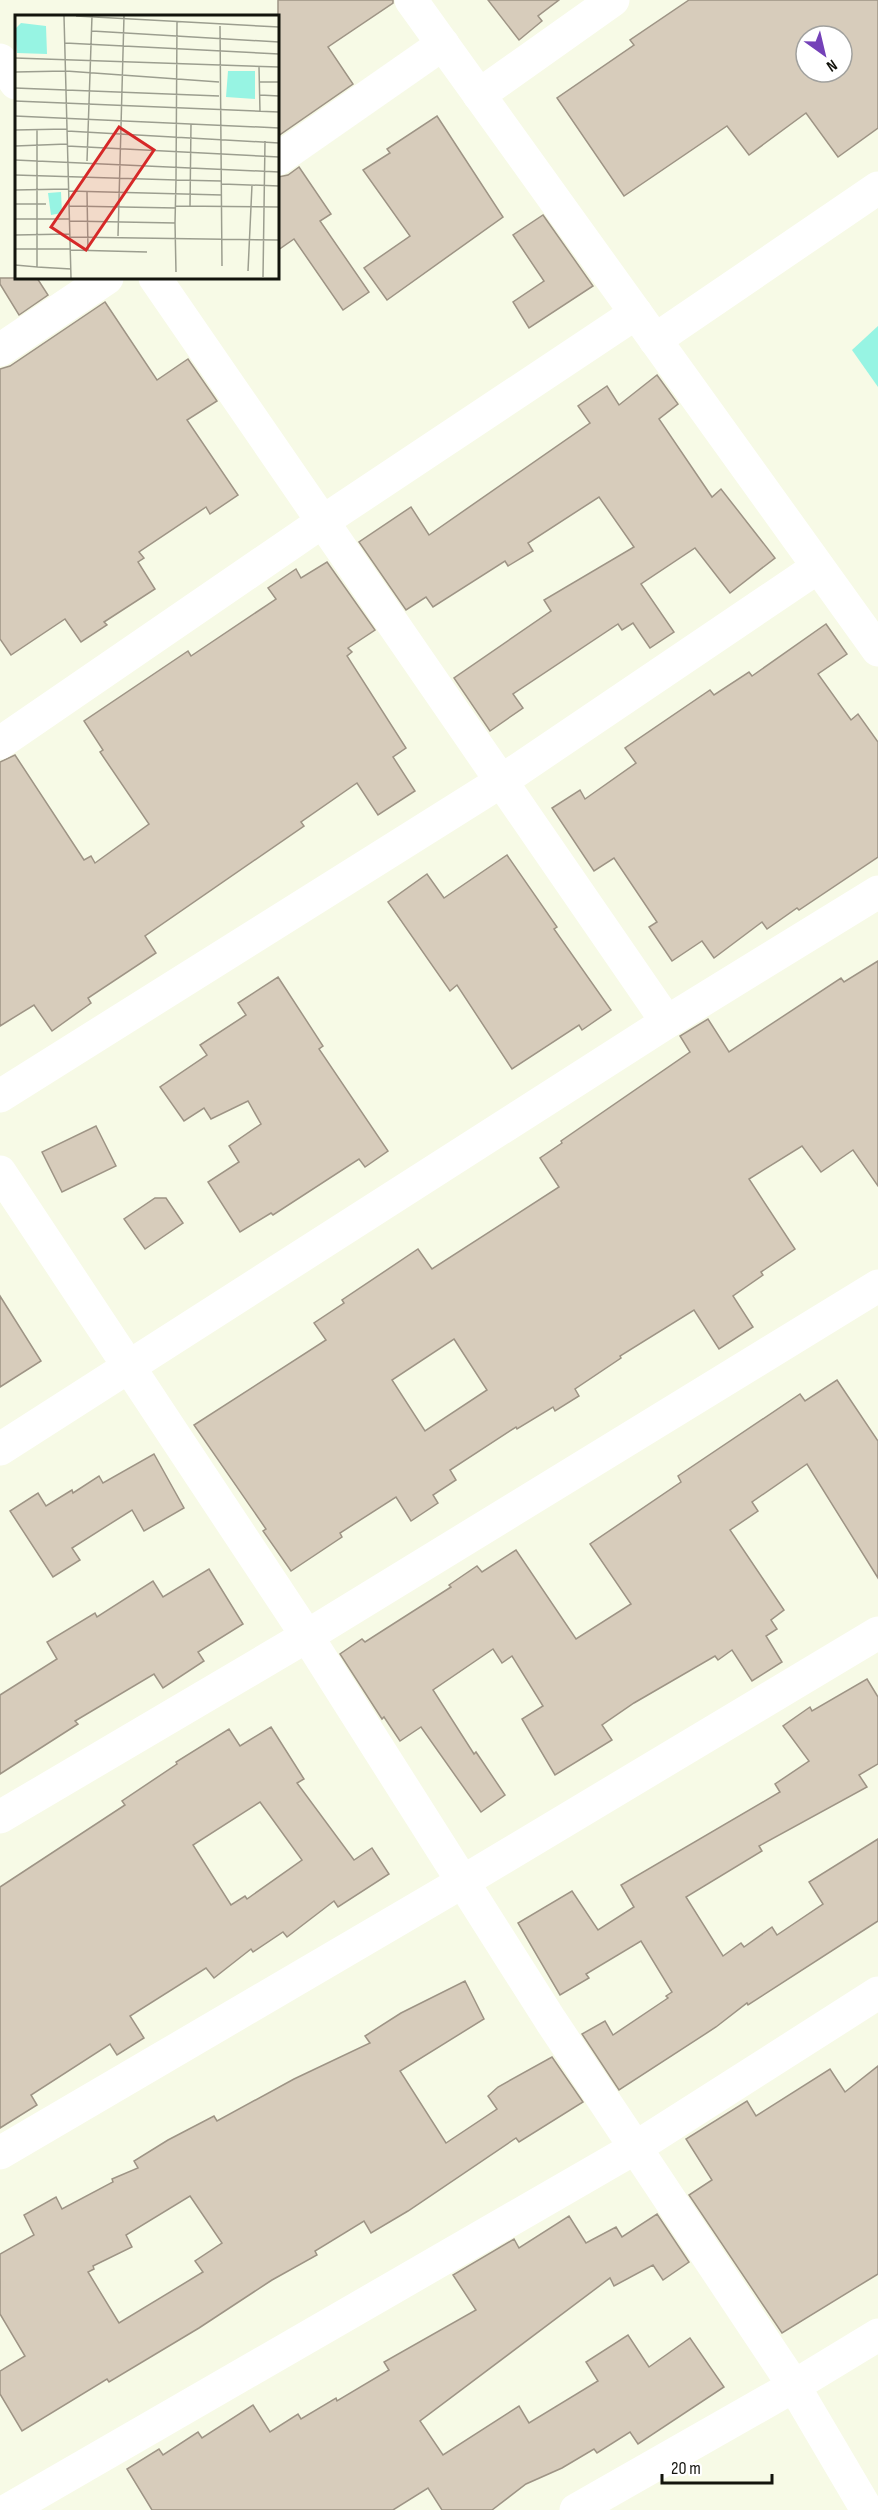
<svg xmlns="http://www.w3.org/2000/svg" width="878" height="2510" font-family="'Sofia Sans Condensed',sans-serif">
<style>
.water{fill:#97f4e3}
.building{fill:#d7ccbb;stroke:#9e9485;stroke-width:1.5;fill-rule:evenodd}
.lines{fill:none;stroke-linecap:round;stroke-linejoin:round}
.minor{stroke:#fff;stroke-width:33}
.inset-road{fill:none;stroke:#9c9e8f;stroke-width:1.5}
.view{fill:#d62828;fill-opacity:0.15;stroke:#d62828;stroke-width:3}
.inset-edge{fill:none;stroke:#13140d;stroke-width:3}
</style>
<rect width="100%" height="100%" fill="#f7fae6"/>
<polygon class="water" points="878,326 878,387 852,350"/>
<g class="building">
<polygon points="278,0 393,0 393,3 328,47 353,84 278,136"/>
<polygon points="488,0 559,0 538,16 542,21 519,40"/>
<path d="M 689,0 L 878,0 L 878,128 L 838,157 L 806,113 L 749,155 L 727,126 L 624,196 L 557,98 L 634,45 L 630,40 ZM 806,36 L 842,36 L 842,72 L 806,72 Z"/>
<polygon points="437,116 503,217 387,300 364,268 410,236 363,170 390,153 387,149"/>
<polygon points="299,167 331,214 320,221 369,292 343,310 294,239 278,250 278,177 288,175"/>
<polygon points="543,215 593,286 529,328 513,302 544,281 513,235"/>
<polygon points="0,278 37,278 48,295 19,315 0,284"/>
<polygon points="105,302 157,380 188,359 217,401 187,420 238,495 210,514 206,507 139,552 144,558 138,562 155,589 104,622 107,625 81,642 65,619 11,655 0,639 0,369 10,366"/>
<polygon points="657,375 678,404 659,419 712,497 721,489 775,558 730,593 695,548 641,584 674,632 650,648 633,623 622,630 618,624 513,694 523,708 490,731 454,678 551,611 544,600 634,547 599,497 528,543 533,551 508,566 505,561 433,607 426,597 406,610 359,542 411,507 429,535 590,423 578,406 607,386 619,405"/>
<polygon points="327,562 375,630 348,648 352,652 347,656 406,748 393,757 415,791 378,815 357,783 301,822 304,826 145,936 156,953 88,998 91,1003 52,1031 34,1005 0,1026 0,762 15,755 84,860 91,856 95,863 149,824 100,752 103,750 84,721 188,651 191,656 276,599 268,588 296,569 301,578"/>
<polygon points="826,624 847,654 818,674 851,720 858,714 878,742 878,857 799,910 797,908 767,929 762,922 714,958 702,941 672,961 649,927 657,922 614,858 594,871 552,808 580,790 585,799 636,763 625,748 710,690 714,695 749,672 752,676"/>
<polygon points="507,855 557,927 554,929 611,1010 582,1030 579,1025 512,1069 457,985 450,991 388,902 427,874 444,898"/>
<path d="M 878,961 L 878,1186 L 853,1150 L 821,1172 L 802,1146 L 749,1179 L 795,1249 L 761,1272 L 763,1275 L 733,1296 L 753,1327 L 719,1349 L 694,1310 L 620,1356 L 621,1358 L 575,1389 L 579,1396 L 555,1411 L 553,1407 L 517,1429 L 516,1427 L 450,1470 L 456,1480 L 433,1495 L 438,1503 L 411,1521 L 396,1497 L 340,1533 L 342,1537 L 291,1571 L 263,1531 L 266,1529 L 194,1425 L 326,1340 L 314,1323 L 344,1303 L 342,1300 L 418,1249 L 432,1269 L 559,1187 L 540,1158 L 562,1143 L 561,1141 L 690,1052 L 680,1036 L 708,1019 L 729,1052 L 841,978 L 844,982 ZM 454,1339 L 487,1390 L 425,1431 L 392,1380 Z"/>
<polygon points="278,977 323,1046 319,1049 388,1151 365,1167 359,1159 273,1215 271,1213 240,1232 208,1182 239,1162 229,1146 261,1124 248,1101 211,1119 204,1108 184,1121 160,1087 207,1055 200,1045 246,1015 238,1003"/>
<polygon points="96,1126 116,1166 62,1192 42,1152"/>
<polygon points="155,1198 166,1198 183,1223 145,1249 124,1219"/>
<polygon points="0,1296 41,1361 0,1387"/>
<polygon points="837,1380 878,1441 878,1578 807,1464 752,1502 758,1511 730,1530 784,1610 771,1620 777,1629 766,1636 782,1662 752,1681 732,1650 718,1660 715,1656 634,1703 602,1725 612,1740 555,1775 522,1719 543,1706 512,1656 502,1663 493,1649 433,1690 474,1754 476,1752 505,1795 481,1812 421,1727 400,1741 384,1717 382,1719 340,1654 362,1639 365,1642 451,1587 449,1585 477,1566 482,1572 516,1550 576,1639 631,1604 590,1544 681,1482 678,1476 800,1394 805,1401"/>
<polygon points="154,1454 184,1508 144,1531 132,1510 72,1548 80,1560 53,1577 10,1511 38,1493 46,1506 72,1490 73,1493 99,1476 103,1483"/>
<polygon points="209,1569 243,1624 198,1652 204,1661 163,1688 154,1674 75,1721 78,1724 0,1774 0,1695 57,1659 47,1642 95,1613 97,1617 153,1581 163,1597"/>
<polygon points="867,1679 878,1697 878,1764 859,1775 867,1787 759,1846 762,1851 686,1897 723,1956 741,1943 744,1947 772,1927 777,1935 823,1904 809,1882 878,1839 878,1921 748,2005 747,2003 716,2027 619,2090 582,2034 605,2021 613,2035 668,1998 666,1996 672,1992 641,1941 586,1974 589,1978 560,1995 518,1923 572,1891 598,1930 634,1907 621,1885 780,1792 775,1784 809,1761 783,1726 810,1707 812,1711"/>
<path d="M 271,1727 L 304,1779 L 297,1783 L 354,1860 L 372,1848 L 389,1874 L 338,1907 L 334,1901 L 287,1937 L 283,1932 L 253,1952 L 251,1949 L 214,1978 L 206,1968 L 130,2016 L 144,2038 L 117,2055 L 110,2044 L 31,2095 L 37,2105 L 0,2128 L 0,1887 L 125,1805 L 122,1801 L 177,1764 L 176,1762 L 229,1729 L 240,1746 ZM 260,1802 L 302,1860 L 247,1899 L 245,1896 L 231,1905 L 193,1845 Z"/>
<path d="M 465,1981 L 484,2019 L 400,2071 L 446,2143 L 497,2109 L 488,2096 L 498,2087 L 552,2057 L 583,2102 L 519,2142 L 516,2138 L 408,2211 L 371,2233 L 364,2221 L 315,2251 L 317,2255 L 272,2280 L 199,2328 L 109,2382 L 107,2379 L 22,2431 L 0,2394 L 0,2371 L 25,2356 L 0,2314 L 0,2254 L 34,2235 L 24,2215 L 56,2197 L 62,2209 L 113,2182 L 112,2179 L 138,2168 L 134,2161 L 168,2140 L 214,2116 L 217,2121 L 294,2079 L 370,2043 L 365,2036 L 401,2013 ZM 190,2196 L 222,2243 L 195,2261 L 203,2272 L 119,2323 L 88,2272 L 94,2269 L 93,2266 L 132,2247 L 126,2235 Z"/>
<polygon points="878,2066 878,2274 782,2333 689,2195 712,2180 686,2139 747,2101 756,2116 830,2069 845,2092"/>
<polygon points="657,2214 689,2262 663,2280 653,2265 614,2286 610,2278 420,2421 443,2455 519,2406 529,2423 598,2381 586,2362 628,2335 649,2367 690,2338 724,2387 638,2444 630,2432 597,2453 594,2449 562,2468 526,2484 492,2510 442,2510 428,2488 393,2510 152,2510 127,2469 159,2449 163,2455 198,2432 202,2438 253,2405 270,2432 298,2414 301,2419 336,2398 337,2401 389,2370 384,2362 476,2310 453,2275 514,2239 519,2248 569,2216 586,2243 616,2227 622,2237"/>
</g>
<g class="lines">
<g class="minor">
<polyline points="411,0 878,650"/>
<polyline points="0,60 16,83"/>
<polyline points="479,95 613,0"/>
<polyline points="278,159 443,44"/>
<polyline points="155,278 667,1022"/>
<polyline points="655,340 878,188"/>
<polyline points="0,350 107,278"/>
<polyline points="0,743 322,522 636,313"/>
<polyline points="0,1096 500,782 818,567"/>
<polyline points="0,1172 307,1636 551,2021 794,2386 867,2510"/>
<polyline points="0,1449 667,1022 878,892"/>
<polyline points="0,1817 307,1636 878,1286"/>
<polyline points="0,2153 464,1881 878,1633"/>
<polyline points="8,2510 635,2148 878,1993"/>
<polyline points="576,2510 794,2386 878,2335"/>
</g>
</g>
<g transform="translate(15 15)">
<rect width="264" height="264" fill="#f7fae6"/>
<path d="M 6,8 L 31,11 L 32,39 L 2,38 L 0,14 ZM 213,56 L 240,56 L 240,84 L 211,82 ZM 46,177 L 47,198 L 36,200 L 33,178 Z" fill="#97f4e3"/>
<path class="inset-road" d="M 49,1 L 56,263M 61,1 L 264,12M 205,11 L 207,251M 77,16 L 264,27M 50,28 L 264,39M 0,43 L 264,52M 244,52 L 245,97M 0,57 L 51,56 L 204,67M 245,67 L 264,67M 0,73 L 204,81M 245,80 L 264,81M 0,86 L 264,97M 0,101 L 264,113M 0,115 L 52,114M 52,116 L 264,128M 0,131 L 52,129M 52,131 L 264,142M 0,145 L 264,157M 72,146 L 77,1M 0,160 L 161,165 L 162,7M 207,169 L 264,171M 0,175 L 53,174M 54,176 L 207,180M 72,177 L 73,236M 0,189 L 31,189M 54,191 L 161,193M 161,191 L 264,192M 175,191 L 176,109M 0,204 L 54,204M 54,206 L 160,208 L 161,257M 160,208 L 161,165 L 206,166M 0,220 L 55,219M 103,221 L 109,1M 55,222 L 264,225M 0,234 L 55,234M 55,235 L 132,237M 0,250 L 22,252 L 22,115M 22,252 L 56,254M 233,256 L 237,170M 248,262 L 250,126"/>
<path class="view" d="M 104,112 L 139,135 L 71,235 L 36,212 Z"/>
<rect width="264" height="264" class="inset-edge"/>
</g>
<g transform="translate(824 54) rotate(146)"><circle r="28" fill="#ffffff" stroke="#a1a19e" stroke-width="1.5"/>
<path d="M0-4.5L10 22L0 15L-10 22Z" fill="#7441b8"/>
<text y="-9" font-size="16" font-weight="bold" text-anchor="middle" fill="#13140d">N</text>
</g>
<path d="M662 2474v9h110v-9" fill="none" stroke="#13140d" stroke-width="3"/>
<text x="671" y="2474" font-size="18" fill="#13140d" stroke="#ffffff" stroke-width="4.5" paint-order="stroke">20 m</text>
</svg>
